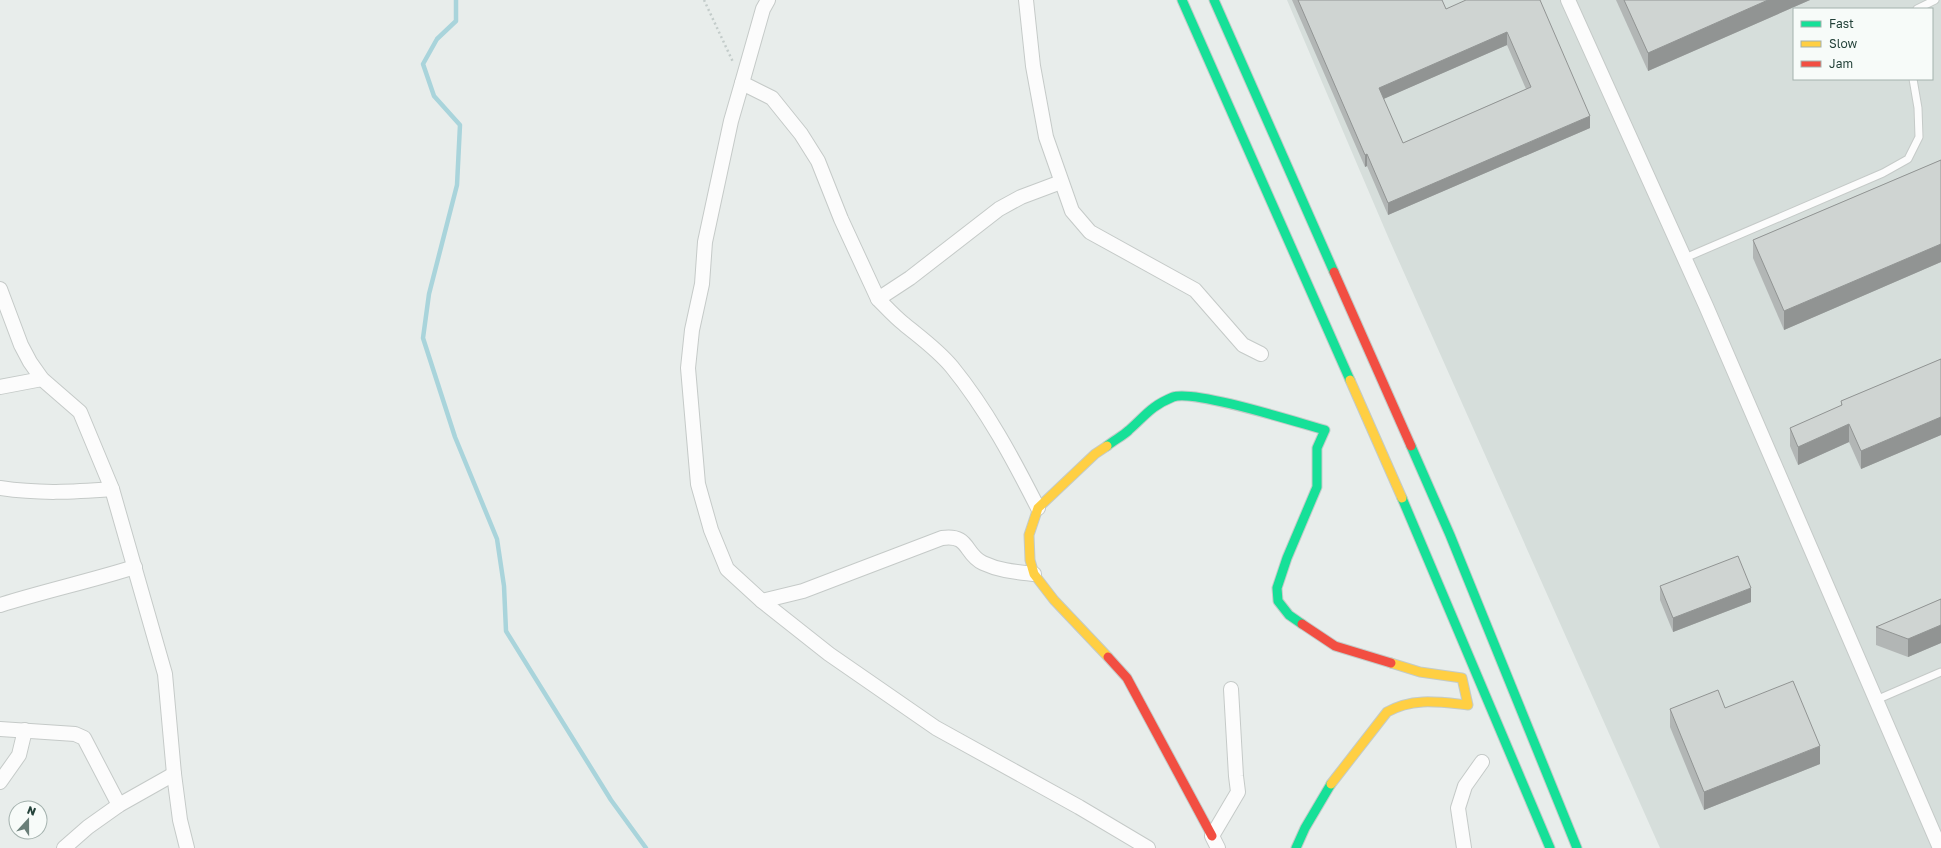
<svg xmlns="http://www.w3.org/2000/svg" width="1941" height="848" font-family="'Golos Text',sans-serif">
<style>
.built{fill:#d6dedb;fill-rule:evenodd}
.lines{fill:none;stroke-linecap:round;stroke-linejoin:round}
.stream{stroke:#a9d4db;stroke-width:4.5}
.lane-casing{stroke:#c5cac8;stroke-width:9}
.street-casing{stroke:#c5cac8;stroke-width:16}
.fast-casing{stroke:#c3cbc8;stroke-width:11}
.slow-casing{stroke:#c3cbc8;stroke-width:11}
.jam-casing{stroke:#c3cbc8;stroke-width:11}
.path{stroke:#c3ccca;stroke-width:2.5;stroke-dasharray:2 3;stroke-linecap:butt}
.lane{stroke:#fcfcfc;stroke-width:7}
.street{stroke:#fcfcfc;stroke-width:14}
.fast{stroke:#16e098;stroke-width:9}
.slow{stroke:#ffcf43;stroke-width:9}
.jam{stroke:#f24e42;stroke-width:9}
.wall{fill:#b2b6b5;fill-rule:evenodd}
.shaded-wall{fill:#919493}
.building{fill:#cfd4d2;stroke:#919493;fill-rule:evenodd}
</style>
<rect width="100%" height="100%" fill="#e8edeb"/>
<path class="built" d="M 1287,0 L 1941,0 L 1941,848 L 1660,848 L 1389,239 ZM 1794,9 L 1932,9 L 1932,79 L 1794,79 Z"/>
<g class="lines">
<polyline class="stream" points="456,0 456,21 437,39 423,64 434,96 460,125 457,185 429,294 423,338 455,437 497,539 504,586 506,631 611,800 646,848"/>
<g class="lane-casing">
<g id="lane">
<polyline points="1917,9 1935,0"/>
<polyline points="1685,258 1883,173 1908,159 1919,137 1918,108 1913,79"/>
<polyline points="1876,700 1941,672"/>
</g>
</g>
<g class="street-casing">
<g id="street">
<polyline points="768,0 763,9 742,83 772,98 801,134 818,161 841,219 878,299"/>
<polyline points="1026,0 1033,66 1046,137 1072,211 1090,232 1195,290 1243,345 1261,354"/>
<polyline points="1568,0 1706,306 1940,848"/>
<polyline points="742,83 731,121 705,242 702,284 692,330 688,368 698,484 711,530 727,569 762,601 829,654 936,728 1079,807 1148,848"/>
<polyline points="0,289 21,345 30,362 42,379 80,412 112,489 165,674 174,774 180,820 187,848"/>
<polyline points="0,387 42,379"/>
<path d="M 0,488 C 39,494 73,492 112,489"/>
<path d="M 1038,508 C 1013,459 987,410 952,367 C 938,350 921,338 904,324 C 895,317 886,307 878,299 L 910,278 L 999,209 L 1021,197 L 1061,182"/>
<path d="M 762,601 L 803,591 L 942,538 C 970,534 964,554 983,563 C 1000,571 1017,572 1034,574"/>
<path d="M 0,605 C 45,591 90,581 135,567"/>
<polyline points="0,729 75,734 84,738 119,805"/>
<polyline points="0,782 19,755 25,730"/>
<polyline points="64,848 88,827 119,805 174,774"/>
<polyline points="1218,848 1212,836 1238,792 1236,776 1231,689"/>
<polyline points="1464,848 1458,808 1465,786 1482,762"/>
</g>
</g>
<g class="fast-casing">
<g id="fast">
<polyline points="1182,0 1350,380"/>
<polyline points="1214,0 1334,272"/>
<path d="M 1107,446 C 1114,440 1123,436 1129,430 C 1146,415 1151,406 1173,397 C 1193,389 1299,423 1325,430 L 1317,448 L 1317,487 L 1287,558 L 1277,588 L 1278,601 L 1289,615 L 1302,624"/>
<polyline points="1411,446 1450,535 1577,848"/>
<polyline points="1402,498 1550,848"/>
<polyline points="1296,848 1305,828 1331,784"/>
</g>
</g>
<g class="slow-casing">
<g id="slow">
<polyline points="1350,380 1402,498"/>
<polyline points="1107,446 1095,454 1038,508 1029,535 1030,560 1034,574 1054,600 1108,657"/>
<path d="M 1331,784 L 1387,712 C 1413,697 1440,702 1468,705 L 1462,678 L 1420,672 L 1391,663"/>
</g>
</g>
<g class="jam-casing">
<g id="jam">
<polyline points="1334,272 1411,446"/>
<polyline points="1302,624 1335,646 1391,663"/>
<polyline points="1108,657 1127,678 1212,836"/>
</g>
</g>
<polyline class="path" points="704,0 733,62"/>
<use href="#lane" class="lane"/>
<use href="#street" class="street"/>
<use href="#fast" class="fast"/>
<use href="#slow" class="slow"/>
<use href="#jam" class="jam"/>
</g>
<g class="wall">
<path d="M 1292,0 L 1442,0 L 1446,9 L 1540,0 L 1590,128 L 1388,215 L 1367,166 L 1365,167 ZM 1507,45 L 1526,89 L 1403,143 L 1383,99 Z"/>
<polygon points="1616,0 1810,0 1648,71"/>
<polygon points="1941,160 1941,262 1784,330 1753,258 1753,240"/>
<polygon points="1941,359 1941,435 1861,469 1849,442 1798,465 1790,446 1790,428 1841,406 1841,401"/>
<polygon points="1660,586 1751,602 1673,632 1660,600"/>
<polygon points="1941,599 1941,643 1908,657 1876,645 1876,627"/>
<polygon points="1725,708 1820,764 1704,810 1670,727 1670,709"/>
</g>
<g class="shaded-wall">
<polygon points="1768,0 1810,0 1648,71 1648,53"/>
<polygon points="1507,32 1507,45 1379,101 1379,88"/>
<polygon points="1590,116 1590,128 1388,215 1388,203"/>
<polygon points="1367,154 1367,166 1365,167 1365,155"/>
<polygon points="1941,244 1941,262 1784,330 1784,311"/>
<polygon points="1941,417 1941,435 1861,469 1861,451"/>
<polygon points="1849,424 1849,442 1798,465 1798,447"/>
<polygon points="1751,588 1751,602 1673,632 1673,618"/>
<polygon points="1941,625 1941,643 1908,657 1908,639"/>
<polygon points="1820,746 1820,764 1704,810 1704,792"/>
</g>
<g class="building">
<path d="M 1298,0 L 1442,0 L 1446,9 L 1466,0 L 1540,0 L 1590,116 L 1388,203 L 1367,154 L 1365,155 ZM 1507,32 L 1531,87 L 1403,143 L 1379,88 Z"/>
<polygon points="1624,0 1768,0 1648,53"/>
<polygon points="1941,160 1941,244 1784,311 1753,240"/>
<polygon points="1941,359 1941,417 1861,451 1849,424 1798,447 1790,428 1842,405 1841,401"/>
<polygon points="1738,556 1751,588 1673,618 1660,586"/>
<polygon points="1941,599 1941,625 1908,639 1876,627"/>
<polygon points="1793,681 1820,746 1704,792 1670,709 1718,690 1725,708"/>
</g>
<rect x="1793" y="8" width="140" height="72" fill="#f7fbf9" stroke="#a3b1ad"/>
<rect x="1801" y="21" width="20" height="6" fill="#16e098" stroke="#a3b1ad"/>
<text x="1829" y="28" font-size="12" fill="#24423a">Fast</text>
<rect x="1801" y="41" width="20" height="6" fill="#ffcf43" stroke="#a3b1ad"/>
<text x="1829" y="48" font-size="12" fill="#24423a">Slow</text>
<rect x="1801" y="61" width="20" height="6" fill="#f24e42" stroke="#a3b1ad"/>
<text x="1829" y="68" font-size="12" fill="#24423a">Jam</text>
<g transform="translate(28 820) rotate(21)"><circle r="19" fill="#f7fbf9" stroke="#a3b1ad"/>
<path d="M0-3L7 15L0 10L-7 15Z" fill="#697e78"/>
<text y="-6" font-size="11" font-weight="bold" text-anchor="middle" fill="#24423a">N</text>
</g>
</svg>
